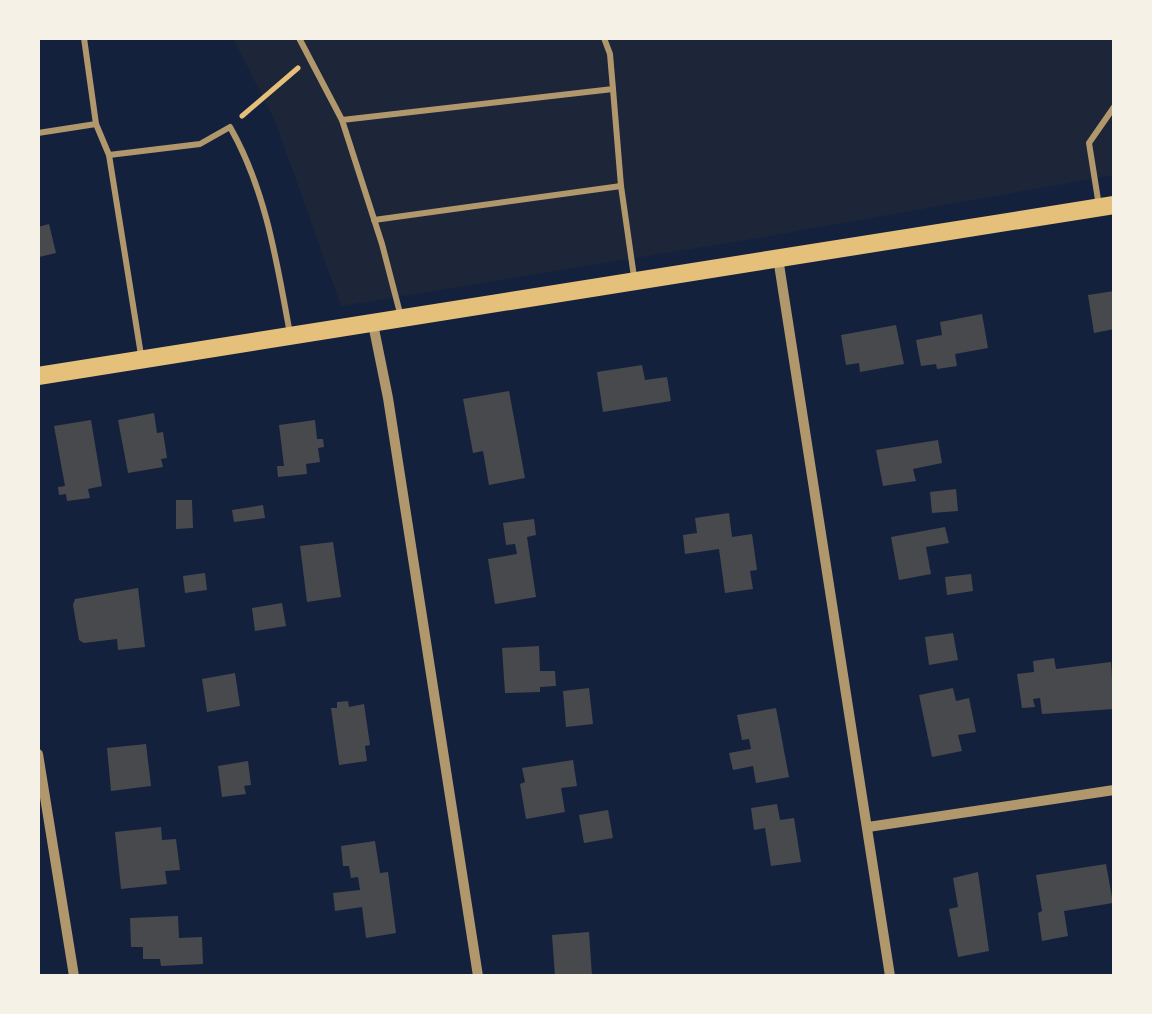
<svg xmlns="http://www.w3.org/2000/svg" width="1152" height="1014" font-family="'Fira Sans',sans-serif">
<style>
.green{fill:#1d2539}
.building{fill:#48494c}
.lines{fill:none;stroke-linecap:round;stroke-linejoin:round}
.path{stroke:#e5c07b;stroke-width:5}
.service{stroke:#b1986c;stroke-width:6}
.minor{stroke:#b1986c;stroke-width:10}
.secondary{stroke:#e5c07b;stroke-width:18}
</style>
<rect width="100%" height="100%" fill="#14213d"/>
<polygon class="green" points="233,38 1114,38 1114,175 752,239 341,306 275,121"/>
<g class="building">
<polygon points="49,224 56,253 39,257 38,227"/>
<polygon points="1114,291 1114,329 1094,333 1088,295"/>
<polygon points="982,314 988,348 955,354 957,366 937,369 936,364 921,366 916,340 942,335 940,322"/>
<polygon points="896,325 904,364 860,372 859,363 846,365 841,335"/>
<polygon points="642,365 645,380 667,377 671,401 603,412 597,372"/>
<polygon points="509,391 525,478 489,485 483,451 473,453 463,399"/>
<polygon points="154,413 157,433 163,432 167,458 161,459 163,467 128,473 118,420"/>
<polygon points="91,420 102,486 88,489 90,498 67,501 66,494 59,495 58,487 65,486 54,426"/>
<polygon points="315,420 317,439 323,439 324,447 318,448 320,462 306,464 307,474 278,477 277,466 284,466 279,425"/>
<polygon points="938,440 942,463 913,469 916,481 883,486 876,450"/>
<polygon points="956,489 958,511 932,513 930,492"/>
<polygon points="176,500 192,500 193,528 176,529"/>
<polygon points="263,505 265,518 234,522 232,510"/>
<polygon points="729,513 732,537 752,534 757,570 750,571 753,589 725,593 719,549 685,554 683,535 697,533 695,518"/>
<polygon points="534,519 536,535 527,537 536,597 495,604 488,559 517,554 515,544 506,545 503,523"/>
<polygon points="945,527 949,543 926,547 931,574 899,580 891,537"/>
<polygon points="333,542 341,597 307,602 300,546"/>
<polygon points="205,573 207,590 185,593 183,576"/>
<polygon points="971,574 973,591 947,595 945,577"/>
<polygon points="138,588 145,647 118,650 117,639 84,643 79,640 73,605 75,599"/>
<polygon points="282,603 286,626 255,631 252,608"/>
<polygon points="953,633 958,660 929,665 925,637"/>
<polygon points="539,646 540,671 555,671 556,686 540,687 540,692 505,693 502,648"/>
<polygon points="1054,658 1056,669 1111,662 1114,709 1042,714 1040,698 1033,699 1035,707 1022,708 1017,674 1034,672 1033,661"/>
<polygon points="235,673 240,706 207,712 202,679"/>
<polygon points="589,688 593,724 566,727 563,691"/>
<polygon points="953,688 956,701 969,698 976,732 958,735 962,751 932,757 919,695"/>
<polygon points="348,701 349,707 364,704 370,745 365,746 367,761 339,765 331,708 337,708 337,702"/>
<polygon points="776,708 789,777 756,783 753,766 733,770 729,753 751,749 749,739 742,740 737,715"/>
<polygon points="146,744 151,786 111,791 107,748"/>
<polygon points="573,760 577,786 561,788 565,812 526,819 520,784 525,782 522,768"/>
<polygon points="248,761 251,785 244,786 246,794 222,797 218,766"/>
<polygon points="777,804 780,820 794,818 801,862 771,866 765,828 754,830 751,808"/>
<polygon points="608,810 613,838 584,843 579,815"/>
<polygon points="161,827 162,840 176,839 180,870 165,871 167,884 121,889 115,832"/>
<polygon points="375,841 380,873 388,872 396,933 366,938 362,907 335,911 333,893 360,890 358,877 351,878 349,866 343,866 341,846"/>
<polygon points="1106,864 1113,903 1064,911 1068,936 1042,941 1038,913 1042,911 1036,875"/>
<polygon points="978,872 989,951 958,957 949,909 958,907 953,878"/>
<polygon points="178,916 179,938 202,937 203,964 161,966 160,959 143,959 143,947 131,947 130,918"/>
<polygon points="589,932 592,976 555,976 552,935"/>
</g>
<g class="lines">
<polyline class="path" points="242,116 298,68"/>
<g class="service">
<polyline points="84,38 96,124 109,155 141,355"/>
<polyline points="299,38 342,120"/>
<polyline points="613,89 621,186 634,277"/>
<polyline points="38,133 96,124"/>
<path d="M 109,155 L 200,144 L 230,127 C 266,190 277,263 290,334"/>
<polyline points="1099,206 1089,143 1114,107"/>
<polyline points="374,220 621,186"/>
<polyline points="401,317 382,244 342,120 613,89 610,54 604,38"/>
</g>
<g class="minor">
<polyline points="778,258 890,976"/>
<polyline points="373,324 388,398 478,976"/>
<polyline points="38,754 74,976"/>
<polyline points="868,827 1114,790"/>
</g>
<polyline class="secondary" points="38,376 1114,205"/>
</g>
<rect width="1152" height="1014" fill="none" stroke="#f6f1e7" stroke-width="80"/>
</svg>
